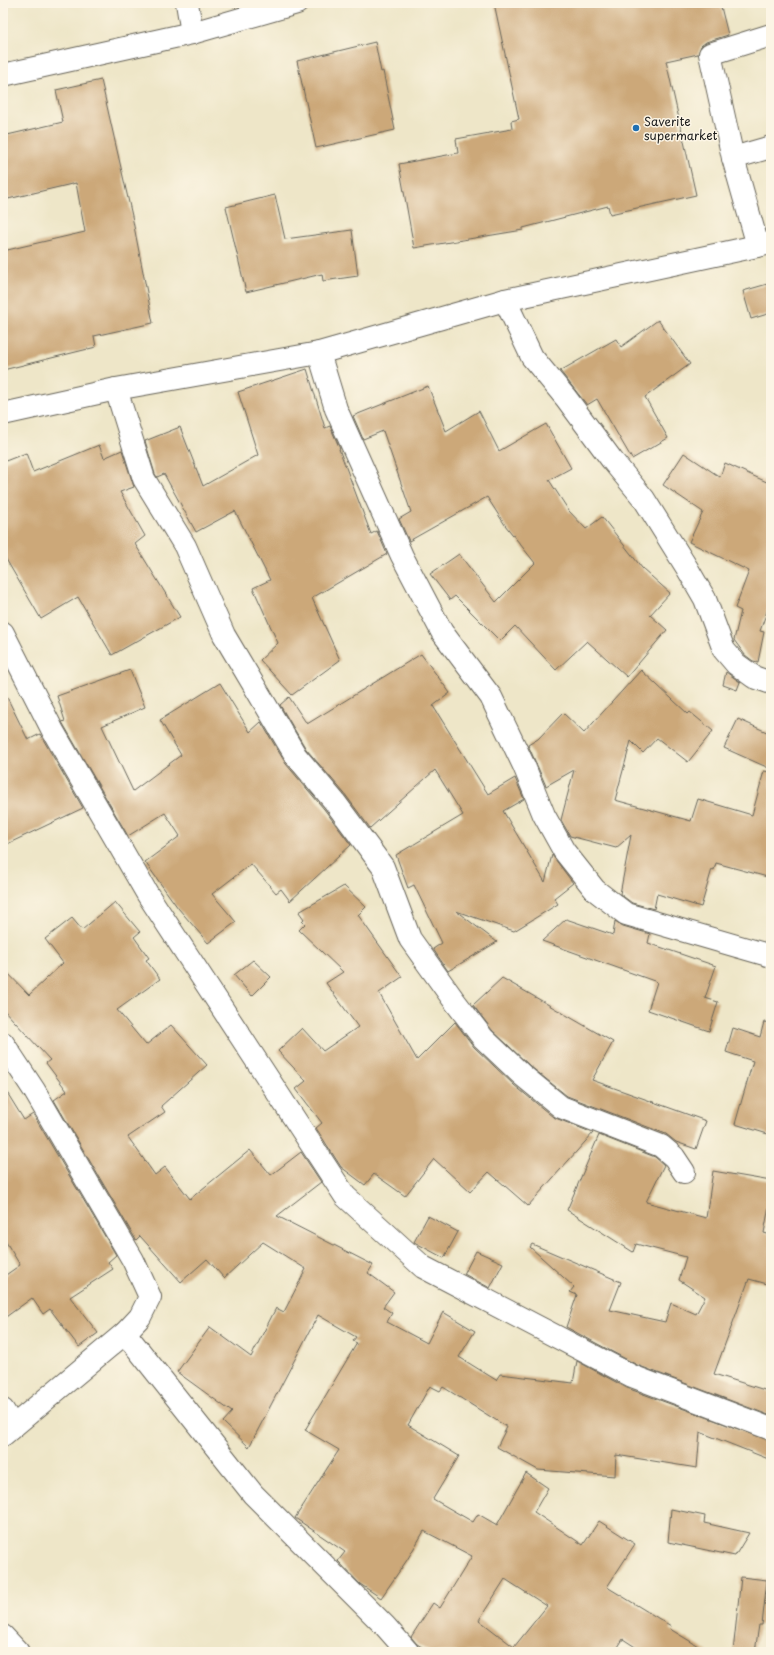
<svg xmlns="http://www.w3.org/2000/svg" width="774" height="1655" font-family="'Playpen Sans',sans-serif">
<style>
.building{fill:#cca879;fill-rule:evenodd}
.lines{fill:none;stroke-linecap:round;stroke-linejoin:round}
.minor-casing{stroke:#666358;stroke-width:24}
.minor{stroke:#fff;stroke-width:22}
.poi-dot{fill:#1f6fb2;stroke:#fcf5e5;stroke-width:1.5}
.labels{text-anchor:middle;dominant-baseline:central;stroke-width:3;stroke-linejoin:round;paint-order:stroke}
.poi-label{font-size:12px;fill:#1c1c1c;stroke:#fcf5e5;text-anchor:start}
</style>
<rect width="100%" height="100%" fill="#fcf5e5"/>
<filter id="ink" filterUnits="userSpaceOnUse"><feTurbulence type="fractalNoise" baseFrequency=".025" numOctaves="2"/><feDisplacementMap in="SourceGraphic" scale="8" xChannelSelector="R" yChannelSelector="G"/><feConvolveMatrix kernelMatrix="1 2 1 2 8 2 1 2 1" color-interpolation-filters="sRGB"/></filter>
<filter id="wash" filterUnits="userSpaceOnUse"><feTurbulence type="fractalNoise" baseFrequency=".012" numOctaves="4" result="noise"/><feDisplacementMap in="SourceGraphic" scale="16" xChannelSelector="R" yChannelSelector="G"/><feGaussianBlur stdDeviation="0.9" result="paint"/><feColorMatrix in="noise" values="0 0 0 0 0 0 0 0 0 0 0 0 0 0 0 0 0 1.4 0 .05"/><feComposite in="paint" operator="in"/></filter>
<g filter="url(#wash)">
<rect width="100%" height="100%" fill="#eee6c8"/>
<g id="blocks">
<g class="building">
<polygon points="494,3 720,3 728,35 706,42 701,46 698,54 666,61 696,195 610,214 608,206 523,228 523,230 414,248 399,164 458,153 456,139 512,129 511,121 519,119"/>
<polygon points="375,42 381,72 383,71 395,130 316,148 297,61"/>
<polygon points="101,80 132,216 153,323 94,336 96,347 3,370 3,251 85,232 76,183 8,199 6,190 3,190 3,136 63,122 56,90"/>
<polygon points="275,195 285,239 352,230 358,276 323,281 322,274 246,292 226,207"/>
<polygon points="771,283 771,313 751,319 743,291"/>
<polygon points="658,320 690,364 645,397 668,438 632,459 597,399 587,405 560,371 616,339 621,347"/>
<polygon points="307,369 325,428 330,426 340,449 339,449 371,534 377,531 387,554 312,598 340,660 292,695 260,660 278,643 253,588 270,580 235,511 196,532 164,474 157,477 155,474 145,441 180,427 203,486 258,455 238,392"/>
<polygon points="428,386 446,431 479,411 499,451 546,424 571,468 549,480 569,511 586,529 602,517 642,568 670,593 650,615 667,630 627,677 587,641 556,670 515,626 500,641 455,596 450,600 430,574 459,554 496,602 535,563 505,525 487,497 409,541 399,519 411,512 383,431 363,439 353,416"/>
<polygon points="99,445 104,458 122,450 134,487 120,492 145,536 135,544 180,617 112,655 78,597 41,619 3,554 3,462 26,453 33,472"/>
<polygon points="684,453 720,477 725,463 771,484 771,600 760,631 764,632 758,662 753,661 745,655 734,640 741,611 735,608 749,571 689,542 703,512 663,485"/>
<polygon points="421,654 450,693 433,706 488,794 515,778 524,799 503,811 545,882 552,855 573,883 554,898 558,904 514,931 456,911 497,942 448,971 433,949 442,943 414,885 408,888 396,855 463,815 435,770 370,828 344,793 306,749 280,705 289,697 307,724"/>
<polygon points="130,670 145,707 102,726 133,791 181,755 160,720 220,683 250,732 261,722 286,764 324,809 351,845 290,901 281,889 276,893 251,864 212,894 236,922 208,943 178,908 145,862 180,836 165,813 128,836 62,722 65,721 57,696"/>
<polygon points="641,670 688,714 690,712 713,731 688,762 657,738 643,753 631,741 615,800 691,821 698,799 752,815 764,771 771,772 771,878 716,863 714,870 712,869 701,907 657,894 654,909 632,903 620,894 631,835 616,848 570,836 561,820 574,770 546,786 528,745 538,739 563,713 584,733"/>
<polygon points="726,672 740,682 737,690 723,685"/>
<polygon points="3,689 28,740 40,734 83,808 3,846"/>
<polygon points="738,719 771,734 771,769 724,748"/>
<polygon points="344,886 366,907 358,915 402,977 379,993 417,1060 455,1022 474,1047 514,1085 553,1117 593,1133 528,1206 489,1172 470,1192 434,1159 405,1196 374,1174 365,1185 341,1167 316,1128 322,1123 296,1089 306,1081 278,1051 302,1028 323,1051 358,1027 326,983 343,972 299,930 305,924 302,921 304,919 299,912"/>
<path d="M 115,902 L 140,932 L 134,937 L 149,958 L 146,960 L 160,979 L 117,1010 L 146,1045 L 171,1025 L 207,1065 L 161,1106 L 165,1112 L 128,1137 L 155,1175 L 165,1167 L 190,1199 L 250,1150 L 271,1175 L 301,1152 L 321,1182 L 277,1216 L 373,1265 L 368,1273 L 394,1292 L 383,1307 L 392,1313 L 387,1322 L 427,1343 L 443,1312 L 475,1331 L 459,1357 L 496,1380 L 500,1374 L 573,1383 L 577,1361 L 627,1388 L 771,1441 L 771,1460 L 700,1432 L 697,1468 L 616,1455 L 615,1476 L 538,1470 L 497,1447 L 507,1427 L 443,1387 L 440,1391 L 430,1386 L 408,1425 L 459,1456 L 433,1499 L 473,1522 L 478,1514 L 497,1525 L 526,1473 L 548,1488 L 534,1512 L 583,1545 L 599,1521 L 635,1544 L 607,1587 L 671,1626 L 670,1629 L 708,1652 L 643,1652 L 623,1639 L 615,1652 L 430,1652 L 417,1644 L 411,1637 L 433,1603 L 440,1608 L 472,1556 L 424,1531 L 407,1560 L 381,1598 L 360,1584 L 338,1561 L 345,1552 L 295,1518 L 339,1450 L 305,1430 L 357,1343 L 353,1341 L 356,1337 L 318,1315 L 249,1447 L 223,1422 L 232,1412 L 177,1372 L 210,1327 L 251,1357 L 276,1308 L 284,1312 L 306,1269 L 263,1242 L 224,1278 L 207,1259 L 181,1282 L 140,1236 L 136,1240 L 54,1100 L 67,1091 L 46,1063 L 50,1060 L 3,1009 L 3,968 L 29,995 L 63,963 L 45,939 L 72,918 L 82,930 ZM 505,1579 L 547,1606 L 514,1647 L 479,1620 Z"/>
<polygon points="566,919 613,935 615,921 623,926 650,934 648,943 716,966 705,998 718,1002 709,1031 648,1010 657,982 542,941"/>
<polygon points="253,960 271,977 252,996 234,975"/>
<polygon points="502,978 613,1042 592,1080 706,1121 696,1149 676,1142 666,1134 567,1096 530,1066 492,1030 473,1005"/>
<polygon points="764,1022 771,1023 771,1135 735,1124 753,1061 726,1052 733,1028 760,1037"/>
<polygon points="3,1086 24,1120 33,1114 116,1255 108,1262 113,1269 70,1297 98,1333 79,1347 50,1309 43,1314 32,1298 3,1319 3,1277 20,1265 3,1237"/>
<polygon points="599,1135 655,1157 664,1165 646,1202 706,1218 713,1171 771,1181 771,1195 764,1233 771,1235 771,1285 749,1279 714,1374 771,1392 771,1416 637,1365 566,1327 577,1295 570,1292 574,1287 530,1247 532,1244 621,1282 610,1310 665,1322 671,1303 696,1314 705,1297 679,1280 686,1257 636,1244 633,1252 567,1210"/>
<polygon points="428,1216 458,1232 444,1258 414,1242"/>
<polygon points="476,1251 503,1263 490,1288 464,1274"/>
<polygon points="671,1509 705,1516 704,1523 749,1533 735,1556 668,1542"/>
<polygon points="741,1577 767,1580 762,1625 759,1625 755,1652 733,1652"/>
</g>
</g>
</g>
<g filter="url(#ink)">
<use href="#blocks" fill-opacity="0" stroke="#666358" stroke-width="1"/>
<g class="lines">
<g class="minor-casing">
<g id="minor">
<polyline points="187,3 192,33 297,3"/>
<polyline points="3,75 192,33"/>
<polyline points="733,158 710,54 771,35"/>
<polyline points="758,246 733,158 771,147"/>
<polyline points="505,300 532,357 566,398 612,460 644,499 687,568 705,599 724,650 736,664 754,677 771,683"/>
<polyline points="319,353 336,409 402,556 442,632 491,697 524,766 544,815 564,851 595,890 626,914 771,956"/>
<polyline points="116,389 144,479 185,546 224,635 296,756 334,801 383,867 410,939 453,999 483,1038 522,1075 561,1107 661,1146 674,1157 684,1172"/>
<polyline points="3,414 116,389 319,353 505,300 771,243"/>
<polyline points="3,633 53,731 148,895 345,1196 423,1267 632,1376 771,1429"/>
<polyline points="3,1043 34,1090 133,1260 150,1297 140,1317 125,1333 3,1435"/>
<polyline points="125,1333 253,1494 385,1626 408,1652"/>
<polyline points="3,1410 13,1426"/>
<polyline points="3,1636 18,1652"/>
</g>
</g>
<use href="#minor" class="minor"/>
</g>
</g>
<circle class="poi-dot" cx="636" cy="128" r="4"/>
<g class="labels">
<g class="poi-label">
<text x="644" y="121">Saverite<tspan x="644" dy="14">supermarket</tspan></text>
</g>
</g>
<rect width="774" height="1655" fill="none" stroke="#fcf5e5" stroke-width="16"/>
</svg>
